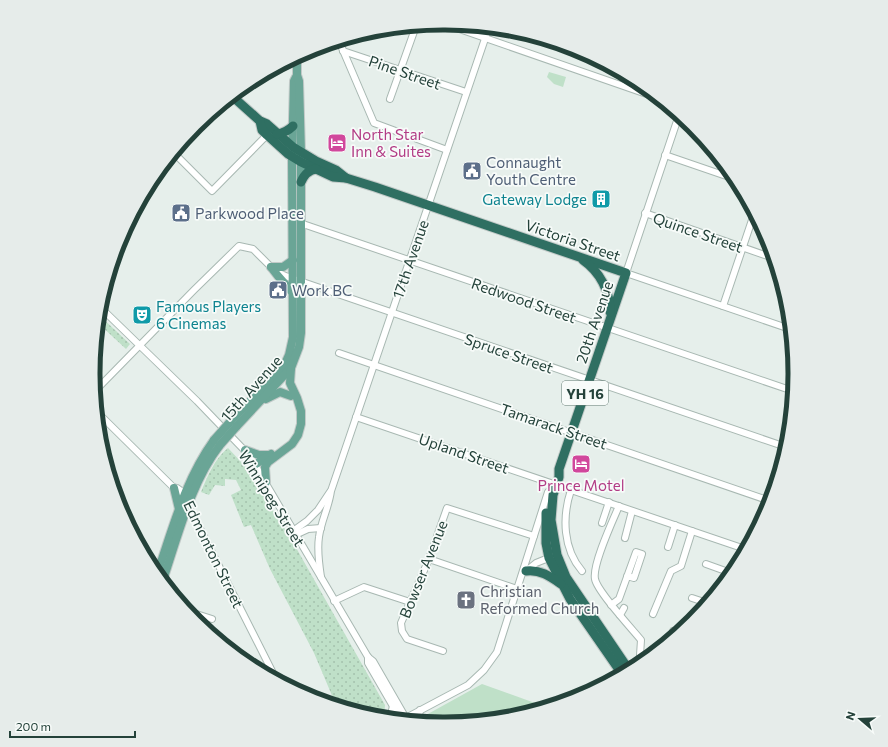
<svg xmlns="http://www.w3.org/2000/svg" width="888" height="747" font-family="Commissioner,sans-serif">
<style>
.grass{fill:url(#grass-dots)}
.park{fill:#bfe0c8}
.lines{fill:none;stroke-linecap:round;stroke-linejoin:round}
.minor-casing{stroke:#a8b8b2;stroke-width:8}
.major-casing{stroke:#c2cac8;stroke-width:10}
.highway-casing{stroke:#c2cac8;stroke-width:11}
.minor{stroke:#fff;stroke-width:6}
.major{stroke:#6aa596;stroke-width:8}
.highway{stroke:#2f6f62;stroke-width:9}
.major-bridge-casing{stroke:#c2cac8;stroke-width:10;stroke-linecap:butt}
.major-bridge{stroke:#6aa596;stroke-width:8}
.labels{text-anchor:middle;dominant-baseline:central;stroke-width:3.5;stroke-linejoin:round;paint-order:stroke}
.shield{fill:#f7fbf9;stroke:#637a73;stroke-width:1}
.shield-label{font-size:14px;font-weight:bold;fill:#24423a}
.street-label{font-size:15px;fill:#24423a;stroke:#f7fbf9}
.hotel-label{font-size:15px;fill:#b23c85;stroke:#f7fbf9;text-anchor:start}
.service-label{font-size:15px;fill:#4e5e75;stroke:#f7fbf9;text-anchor:start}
.culture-label{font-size:15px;fill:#0d838f;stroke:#f7fbf9;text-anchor:end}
.worship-label{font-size:15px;fill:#5b616d;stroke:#f7fbf9;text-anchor:start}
.rim{fill:none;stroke:#24423a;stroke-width:5}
</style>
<defs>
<pattern id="grass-dots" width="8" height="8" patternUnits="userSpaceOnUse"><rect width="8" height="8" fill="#bfe0c8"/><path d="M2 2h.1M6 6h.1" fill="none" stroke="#a4c1ad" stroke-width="1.8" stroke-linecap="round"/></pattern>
</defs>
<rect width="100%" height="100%" fill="#e6efeb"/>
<g class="grass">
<polygon points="99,315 130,344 126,349 98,323"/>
<path d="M 228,448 L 243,464 L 290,537 L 385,705 L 384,718 L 375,717 L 336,705 L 314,653 L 270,569 L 251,525 L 244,527 L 231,495 L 241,490 L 236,480 L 225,479 L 225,486 L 215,485 L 209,495 L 201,492 C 207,477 215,458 228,448 Z"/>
</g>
<g class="park">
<polygon points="549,72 566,77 563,87 554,84 547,77"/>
<polygon points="482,684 546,707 512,717 444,724 418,721 417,720"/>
</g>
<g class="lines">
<g class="minor-casing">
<g id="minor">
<polyline points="442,23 658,98"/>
<polyline points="339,41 374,123 447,150"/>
<polyline points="343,51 466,92"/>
<polyline points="390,99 416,26"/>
<polyline points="679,115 626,273 790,329"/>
<polyline points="174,153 212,191 267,135"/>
<polyline points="665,155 735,179"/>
<polyline points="645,213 773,258"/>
<polyline points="300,223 793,391"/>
<polyline points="723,306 754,214"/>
<polyline points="100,307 197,401 249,455 368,657 373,661 407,720"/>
<polyline points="339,353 770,501"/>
<polyline points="95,391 194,290 239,246 253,249 271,267 281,274 288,277 786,447"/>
<polyline points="97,412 174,488 177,488 181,491 276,679"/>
<polyline points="356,417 745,549"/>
<path d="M 571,490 C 562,517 563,549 582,571"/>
<path d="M 619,506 C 613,520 592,565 595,579 C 597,591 632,629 641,640 L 640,655 L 642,662"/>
<polyline points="602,523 609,502"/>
<polyline points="293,531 307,521 318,510 330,492"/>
<polyline points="295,535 308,529 321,528"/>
<polyline points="625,538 632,511"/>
<polyline points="668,547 675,525"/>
<polyline points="429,559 517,589"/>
<polyline points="706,564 731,573"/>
<polyline points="526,571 536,563 551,557"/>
<path d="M 321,577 C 319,564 317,550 319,537 C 321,521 329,507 331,491 L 489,27"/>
<polyline points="692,598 707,603"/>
<polyline points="334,601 364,587 410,602"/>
<polyline points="611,605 619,599 636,552 642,554 634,578 627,576"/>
<polyline points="187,611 212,619"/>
<polyline points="653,614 671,571 681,566 692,531"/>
<polyline points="620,615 624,608"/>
<polyline points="673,631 678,633"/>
<polyline points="443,651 407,639 402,631 401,623 429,559 447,508 534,536"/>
<polyline points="368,657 368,663 401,720"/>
<polyline points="390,719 393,706"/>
<polyline points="404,719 468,685 484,670 497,652 548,492"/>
<polyline points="418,721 420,710"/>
</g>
</g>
<g class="major-casing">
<g id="major">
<polyline points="271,267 278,276 293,293"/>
<polyline points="271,267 283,267 293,260"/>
<polyline points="266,399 280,392 291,396"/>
<polyline points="230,422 284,366 289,355 293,337 292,157 294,81 296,77"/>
<polyline points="236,427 291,368 299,347 301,333 301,152 299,81 297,75 297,57"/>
<polyline points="245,450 259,455 269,455"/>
<polyline points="256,464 271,454"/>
<polyline points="266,482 265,467 268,462 292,444 298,435 301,424 301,411 297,398 290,383 291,369"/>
<polyline points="174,488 179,509"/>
<path d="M 157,574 C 173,528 185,480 214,440"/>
<path d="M 163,580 C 178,536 191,482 220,445"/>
</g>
</g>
<g class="highway-casing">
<g id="highway">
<polyline points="232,96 260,121 267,124 293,147 316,161 336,170 346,178"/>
<polyline points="260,121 262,130 267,135 288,154 301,162 333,177 346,178 375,187 626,273 559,469 559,477 553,495 551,520 557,555 566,577 629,670"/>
<path d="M 277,134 C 284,133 288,131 293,126"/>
<path d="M 301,182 C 304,175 308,170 316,169"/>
<path d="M 583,260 C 600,272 610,291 610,312"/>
<polyline points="546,513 546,543 549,558 570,599 622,674"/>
<path d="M 526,571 C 540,569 551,577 561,584"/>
</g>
</g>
<use href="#minor" class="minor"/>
<use href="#major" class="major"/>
<use href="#highway" class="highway"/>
<g class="major-bridge-casing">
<g id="major-bridge">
<polyline points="214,440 230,422"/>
<polyline points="220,445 236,427"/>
</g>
</g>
<use href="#major-bridge" class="major-bridge"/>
</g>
<defs>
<g id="hotel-square" transform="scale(1)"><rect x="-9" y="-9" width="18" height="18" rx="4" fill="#d1479c" stroke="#f7fbf9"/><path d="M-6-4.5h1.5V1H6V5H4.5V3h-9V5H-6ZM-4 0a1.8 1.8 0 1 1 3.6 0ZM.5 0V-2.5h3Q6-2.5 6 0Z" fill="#fff"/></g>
<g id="civic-square" transform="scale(1)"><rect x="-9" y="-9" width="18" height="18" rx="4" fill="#5c6f8a" stroke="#f7fbf9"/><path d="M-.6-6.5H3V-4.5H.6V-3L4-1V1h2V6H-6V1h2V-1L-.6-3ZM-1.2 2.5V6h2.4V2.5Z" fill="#fff"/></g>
<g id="building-square" transform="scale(1)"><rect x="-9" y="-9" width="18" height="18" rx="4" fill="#0f9aa8" stroke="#f7fbf9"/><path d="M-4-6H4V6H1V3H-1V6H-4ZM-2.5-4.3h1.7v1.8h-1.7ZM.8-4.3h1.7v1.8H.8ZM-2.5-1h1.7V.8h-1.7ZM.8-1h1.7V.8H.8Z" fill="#fff"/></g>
<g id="theatre-square" transform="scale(1)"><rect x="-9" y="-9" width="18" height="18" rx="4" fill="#0f9aa8" stroke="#f7fbf9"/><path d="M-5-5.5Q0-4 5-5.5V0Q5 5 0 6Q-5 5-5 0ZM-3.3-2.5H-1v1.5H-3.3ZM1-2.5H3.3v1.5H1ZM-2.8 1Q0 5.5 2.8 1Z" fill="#fff"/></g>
<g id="church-square" transform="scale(1)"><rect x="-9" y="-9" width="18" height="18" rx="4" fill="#6b7280" stroke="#f7fbf9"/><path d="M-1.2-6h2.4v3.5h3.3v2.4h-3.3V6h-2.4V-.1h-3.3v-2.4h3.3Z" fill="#fff"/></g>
</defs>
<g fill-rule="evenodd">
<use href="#hotel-square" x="337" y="143"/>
<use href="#civic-square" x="472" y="171"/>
<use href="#building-square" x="601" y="199"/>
<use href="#civic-square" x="181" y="213"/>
<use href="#civic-square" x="278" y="290"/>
<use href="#theatre-square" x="142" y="315"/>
<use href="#hotel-square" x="581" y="464"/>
<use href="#church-square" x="466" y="600"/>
</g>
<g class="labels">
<rect class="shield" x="562" y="381" width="46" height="24" rx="3"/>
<g class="shield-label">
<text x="585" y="393">YH 16</text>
</g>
<g class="street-label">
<text transform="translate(405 72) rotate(19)">Pine Street</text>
<text transform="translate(698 232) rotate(19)">Quince Street</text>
<text transform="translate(573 240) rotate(19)">Victoria Street</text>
<text transform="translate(410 259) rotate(-71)">17th Avenue</text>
<text transform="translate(524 300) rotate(19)">Redwood Street</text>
<text transform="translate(594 322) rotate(-71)">20th Avenue</text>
<text transform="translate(509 353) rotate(19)">Spruce Street</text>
<text transform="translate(251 388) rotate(-48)">15th Avenue</text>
<text transform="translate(554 426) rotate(19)">Tamarack Street</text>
<text transform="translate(464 453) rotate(19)">Upland Street</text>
<text transform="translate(272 498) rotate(58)">Winnipeg Street</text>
<text transform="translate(214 554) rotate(64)">Edmonton Street</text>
<text transform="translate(423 569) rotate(-68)">Bowser Avenue</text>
</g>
<g class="hotel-label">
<text x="351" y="134">North Star<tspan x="351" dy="17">Inn &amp; Suites</tspan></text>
<text x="581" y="485" text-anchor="middle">Prince Motel</text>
</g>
<g class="service-label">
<text x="486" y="162">Connaught<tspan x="486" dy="17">Youth Centre</tspan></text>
<text x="195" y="213">Parkwood Place</text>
<text x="292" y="290">Work BC</text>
</g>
<g class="culture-label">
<text x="587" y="199">Gateway Lodge</text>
<text x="156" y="306" text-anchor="start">Famous Players<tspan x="156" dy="17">6 Cinemas</tspan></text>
</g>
<g class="worship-label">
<text x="480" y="591">Christian<tspan x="480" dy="17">Reformed Church</tspan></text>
</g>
</g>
<path d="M0 0H888V747H0ZM443 30H445A343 343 0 0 1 788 373V374A343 343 0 0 1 445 717H443A343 343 0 0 1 100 374V373A343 343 0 0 1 443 30Z" fill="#e6ecea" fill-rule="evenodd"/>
<path class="rim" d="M443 30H445A343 343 0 0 1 788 373V374A343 343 0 0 1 445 717H443A343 343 0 0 1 100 374V373A343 343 0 0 1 443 30Z"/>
<g transform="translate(860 719) rotate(289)" stroke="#f7fbf9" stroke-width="3" paint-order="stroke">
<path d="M0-3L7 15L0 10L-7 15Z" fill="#24423a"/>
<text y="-6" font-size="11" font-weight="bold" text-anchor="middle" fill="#24423a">N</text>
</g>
<path d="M10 731v6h125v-6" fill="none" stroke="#24423a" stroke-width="2"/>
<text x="16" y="731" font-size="12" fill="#24423a" stroke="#f7fbf9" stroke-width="3" paint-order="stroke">200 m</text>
</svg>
